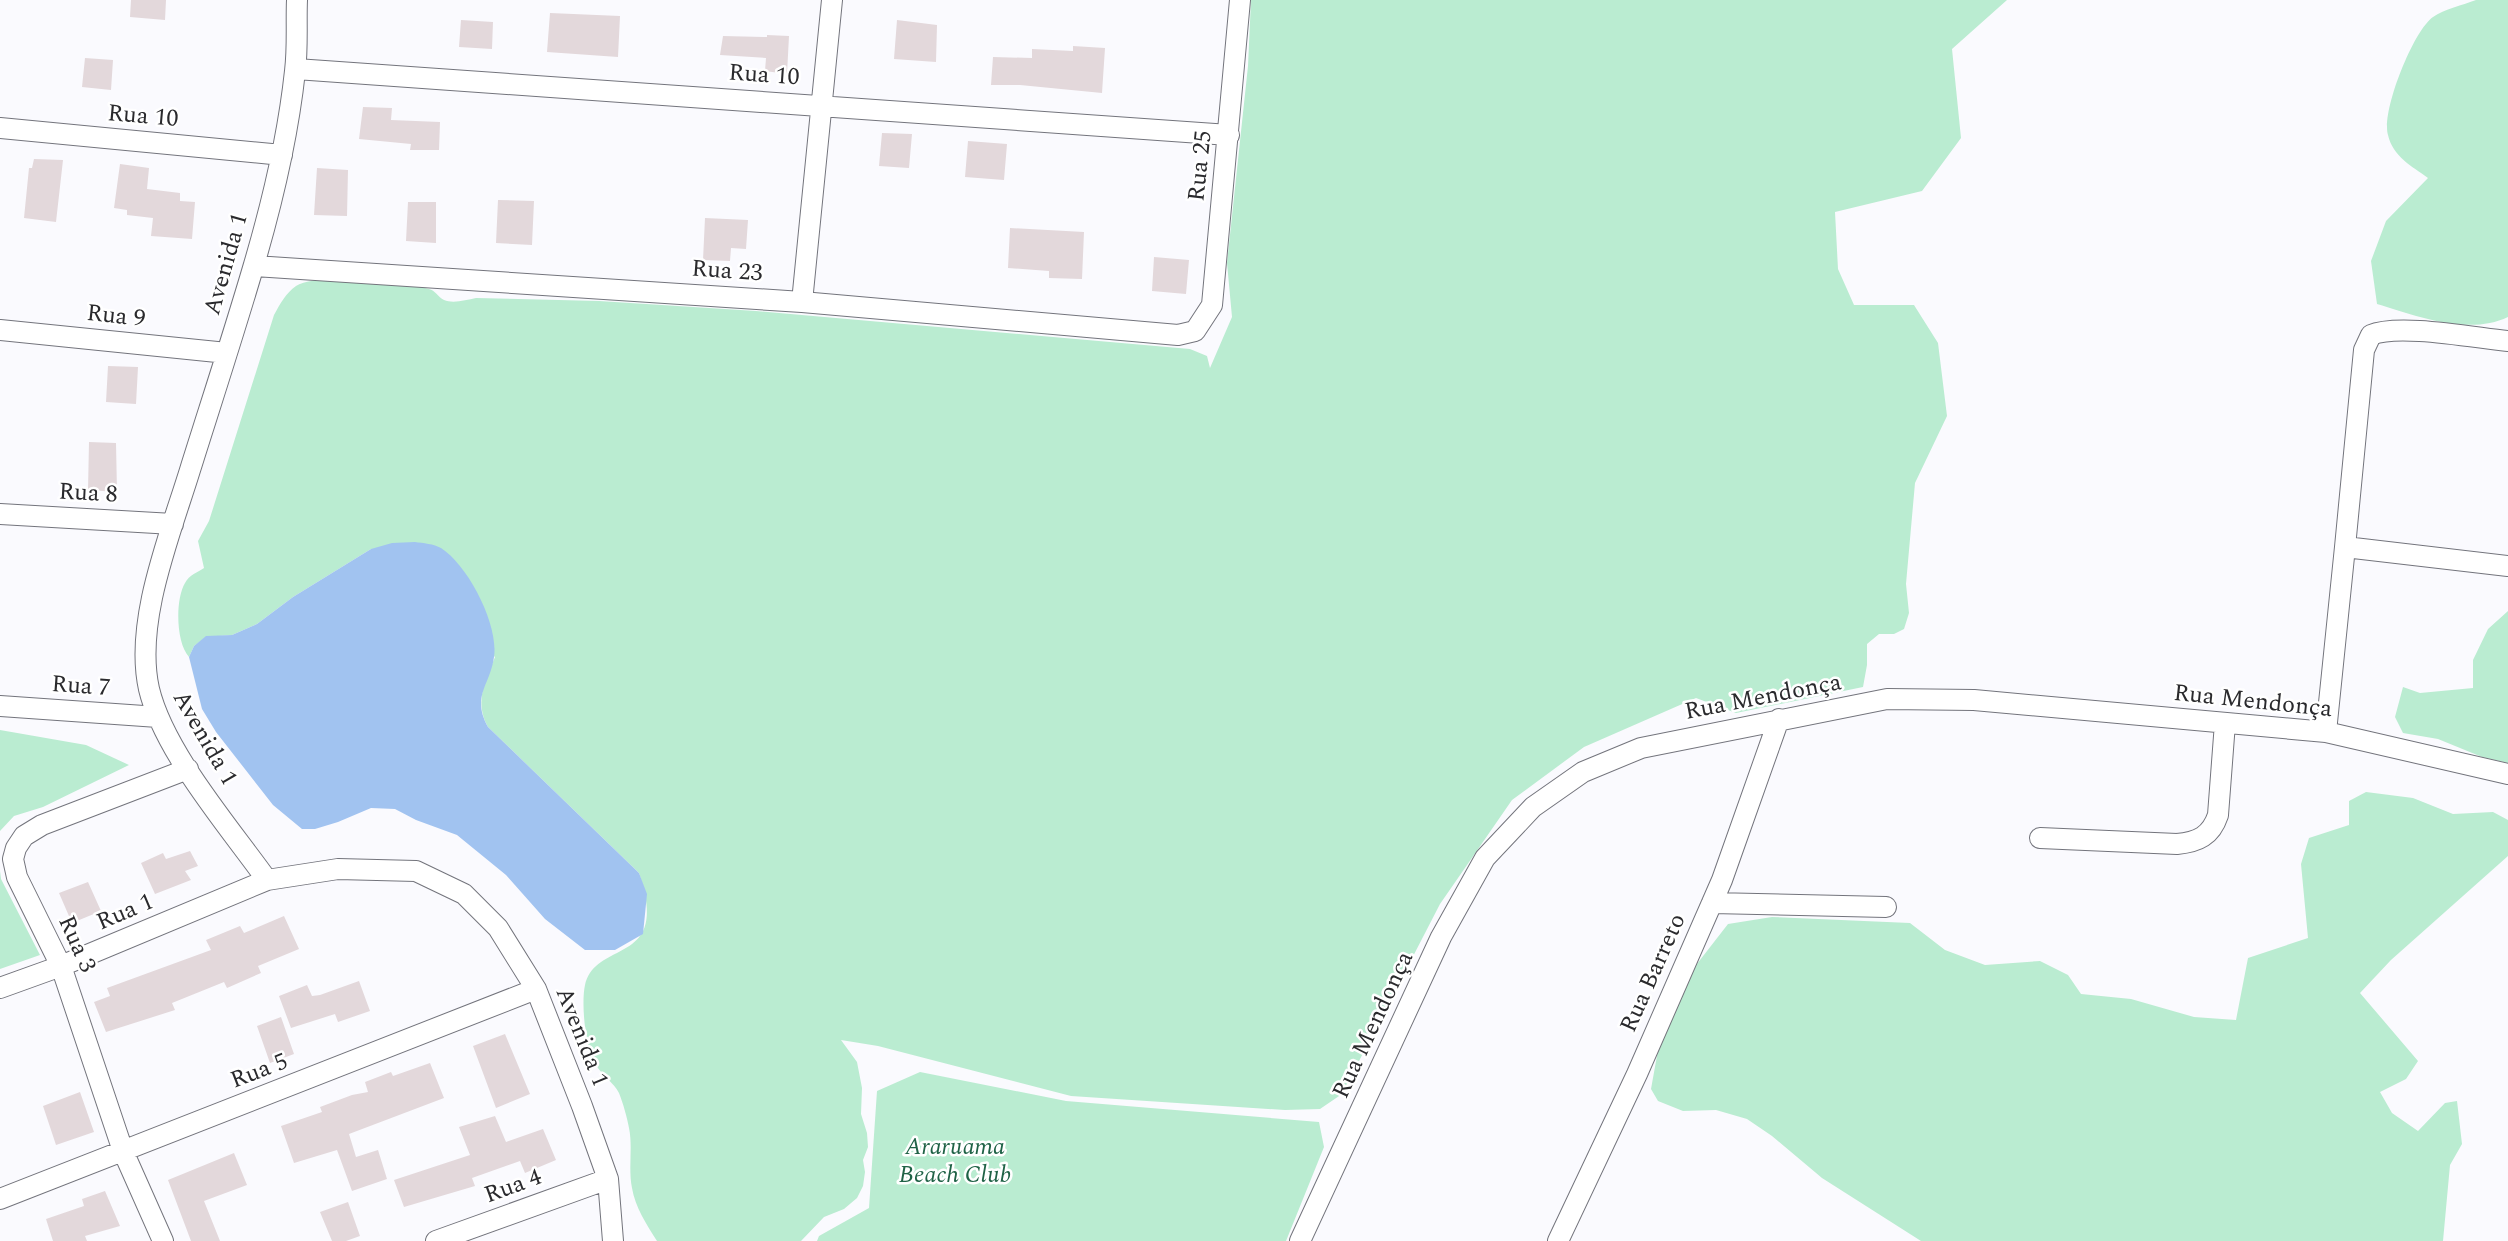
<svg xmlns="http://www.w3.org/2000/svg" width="2508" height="1241" font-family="Spectral,serif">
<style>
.green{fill:#baecd1}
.water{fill:#a1c3f0}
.building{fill:#e3d8db}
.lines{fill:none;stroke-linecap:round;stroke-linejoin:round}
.minor-casing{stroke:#73747c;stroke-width:22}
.minor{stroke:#fff;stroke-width:20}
.labels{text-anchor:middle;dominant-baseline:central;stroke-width:5;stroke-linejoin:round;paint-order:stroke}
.street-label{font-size:24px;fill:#2a2a2d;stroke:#fff}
.park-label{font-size:24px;font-style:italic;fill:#1f6246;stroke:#fff}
</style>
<rect width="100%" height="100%" fill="#fafafe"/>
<path class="green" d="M 1251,0 L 2007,0 L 1952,49 L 1961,138 L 1922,191 L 1835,212 L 1838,269 L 1854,305 L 1914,305 L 1938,343 L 1947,416 L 1915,483 L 1906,584 L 1909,613 L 1904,629 L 1894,634 L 1879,634 L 1867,644 L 1867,665 L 1863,687 L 1736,713 L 1696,698 L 1584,747 L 1512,800 L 1440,904 L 1342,1094 L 1320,1109 L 1285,1110 L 1071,1096 L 878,1046 L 841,1040 L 857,1062 L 862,1088 L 861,1114 L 867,1133 L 868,1147 L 863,1160 L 865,1172 L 863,1186 L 857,1198 L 844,1209 L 824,1217 L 801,1241 L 657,1241 C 647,1225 635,1207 632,1188 C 628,1168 633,1147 629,1128 C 627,1117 623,1103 619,1093 C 614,1083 602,1075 596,1065 C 585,1049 581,1003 585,985 C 596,938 671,967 639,873 L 488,727 C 474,701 485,682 495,657 L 371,549 L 293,597 L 257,624 L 232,635 L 206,637 L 194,646 L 189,657 C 176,643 175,600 185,583 C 189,575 198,572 204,568 L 198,541 L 209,521 L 274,315 C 280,304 286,293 296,286 C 316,272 405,281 429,289 C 435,290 438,297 444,300 C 453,304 466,300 476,298 L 599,301 L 756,311 L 1190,349 L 1207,356 L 1210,368 L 1232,317 L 1227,263 L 1248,66 Z
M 2476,0 L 2508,0 L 2508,317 C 2469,336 2416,316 2377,304 L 2371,261 L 2386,221 L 2428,178 C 2412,166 2393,157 2388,135 C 2381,112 2413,31 2433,17 C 2444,9 2463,5 2476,0 Z
M 2508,611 L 2508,763 L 2482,757 L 2438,739 L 2403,733 L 2395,717 L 2403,687 L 2420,693 L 2473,688 L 2473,660 L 2488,629 Z
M 0,730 L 86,745 L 129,765 L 43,807 L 14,816 L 0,831 Z
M 2366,792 L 2413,798 L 2453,814 L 2493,812 L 2508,820 L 2508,856 L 2391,960 L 2360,993 L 2418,1061 L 2406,1079 L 2380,1092 L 2392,1113 L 2418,1131 L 2445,1103 L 2457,1101 L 2462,1144 L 2450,1165 L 2443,1241 L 1921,1241 L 1822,1178 L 1772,1136 L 1747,1119 L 1716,1110 L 1683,1111 L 1658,1101 L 1651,1089 L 1660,1039 L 1686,978 L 1728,924 L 1772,917 L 1910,923 L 1945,950 L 1985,965 L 2040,961 L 2068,975 L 2081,994 L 2131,999 L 2194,1017 L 2236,1020 L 2248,958 L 2308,938 L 2301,864 L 2309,838 L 2349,825 L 2349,801 Z
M 0,871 L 1,879 L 40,955 L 0,969 Z
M 920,1072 L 1066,1101 L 1319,1122 L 1324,1147 L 1286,1241 L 817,1241 L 819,1236 L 869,1208 L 877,1091 Z"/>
<path class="water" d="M 415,542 C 423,543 434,544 441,548 C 468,565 499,625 494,657 C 490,686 471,696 488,727 L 639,873 L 647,894 L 643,934 L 615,950 L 585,950 L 545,919 L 506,875 L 457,835 L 416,820 L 395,809 L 371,808 L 338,822 L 315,829 L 302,829 L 273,805 L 216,732 L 202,709 L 189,657 L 194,646 L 206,636 L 232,635 L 257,624 L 293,597 L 371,549 L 392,543 Z"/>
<path class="building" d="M 131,0 L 166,0 L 165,20 L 130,17 Z
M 550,13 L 620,16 L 618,57 L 547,52 Z
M 461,20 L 493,22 L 492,49 L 459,47 Z
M 897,20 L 937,25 L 936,62 L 894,59 Z
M 767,35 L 789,36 L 787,74 L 765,71 L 766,58 L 720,55 L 723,36 L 767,37 Z
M 1073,46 L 1105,48 L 1102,93 L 1020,85 L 991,85 L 993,57 L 1032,58 L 1032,49 L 1073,51 Z
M 85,58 L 113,60 L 111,90 L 82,87 Z
M 363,107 L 392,108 L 391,120 L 440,122 L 439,150 L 410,150 L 411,144 L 359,139 Z
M 882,133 L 912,134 L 909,168 L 879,166 Z
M 968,141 L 1007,144 L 1004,180 L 965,177 Z
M 34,159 L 63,160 L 56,222 L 24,218 L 29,168 L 32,168 Z
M 120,164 L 149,168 L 147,189 L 180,193 L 180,201 L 195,202 L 192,239 L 151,236 L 153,218 L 127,215 L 127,210 L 114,208 Z
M 317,168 L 348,170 L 347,216 L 314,215 Z
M 498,200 L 534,201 L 532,245 L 496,243 Z
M 408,202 L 436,202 L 436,243 L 406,241 Z
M 705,218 L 748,220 L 746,249 L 731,248 L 730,261 L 703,260 Z
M 1010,228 L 1084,232 L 1082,279 L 1049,278 L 1049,271 L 1008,268 Z
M 1154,257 L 1189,260 L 1186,294 L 1152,291 Z
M 108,366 L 138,367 L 136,404 L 106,402 Z
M 89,442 L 116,443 L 117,492 L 88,490 Z
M 190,851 L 198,866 L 185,871 L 191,880 L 155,894 L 141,863 L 163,853 L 166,859 Z
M 88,882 L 101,911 L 72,923 L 59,893 Z
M 284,916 L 299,949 L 258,966 L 261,973 L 227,988 L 224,982 L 172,1003 L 175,1010 L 106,1032 L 94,1002 L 110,996 L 107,988 L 211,950 L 206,940 L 240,926 L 244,933 Z
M 359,981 L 370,1011 L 338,1022 L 335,1014 L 291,1028 L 279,996 L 307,985 L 312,996 L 320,995 Z
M 281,1017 L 294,1054 L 270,1063 L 257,1026 Z
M 505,1034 L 530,1094 L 496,1108 L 473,1046 Z
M 430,1063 L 444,1098 L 349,1134 L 356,1157 L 378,1150 L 387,1179 L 352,1191 L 337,1150 L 294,1163 L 281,1126 L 322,1112 L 320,1107 L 352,1095 L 368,1092 L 365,1082 L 391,1072 L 393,1076 Z
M 80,1092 L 94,1132 L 56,1145 L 43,1106 Z
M 495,1116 L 506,1142 L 543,1129 L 556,1160 L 525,1173 L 520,1161 L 472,1178 L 475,1186 L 404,1207 L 394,1180 L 470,1155 L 459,1127 Z
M 234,1153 L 247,1185 L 204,1201 L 220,1241 L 191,1241 L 168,1180 Z
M 105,1191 L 120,1226 L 85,1236 L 87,1241 L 53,1241 L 46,1219 L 84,1206 L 82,1199 Z
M 348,1202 L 360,1236 L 346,1241 L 332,1241 L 320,1212 Z"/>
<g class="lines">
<defs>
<path id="minor" d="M 297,0 C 296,23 298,47 295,71 C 288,137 272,204 253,268 C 233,336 211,403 190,470 C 170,535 134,622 149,689 C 164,752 230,828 267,880 L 338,869 L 416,871 L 464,894 L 498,928 L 536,989 L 582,1106 L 608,1179 L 613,1241
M 296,69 L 1229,135
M 0,128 L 282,155
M 254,266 L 802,302 L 1178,335 L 1195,331 L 1212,305 L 1240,0
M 802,302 L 832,0
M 0,330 L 227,353
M 2508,341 C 2476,338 2398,323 2371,335 L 2364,350 L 2345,547 L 2508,566
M 0,514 L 173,524
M 0,706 L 158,717
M 2326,732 L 2345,547
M 2040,838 L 2177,844 C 2198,842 2211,836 2218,815 L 2225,723
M 1712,903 L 1886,907
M 0,988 L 61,966 L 267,880
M 0,1199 L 536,989
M 163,1241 L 123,1151 L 61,966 L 17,877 L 13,859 L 16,848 L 24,836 L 42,825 L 188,769
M 436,1241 L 608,1179
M 1300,1241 L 1441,937 L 1485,858 L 1533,807 L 1583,772 L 1641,748 L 1887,699 L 1974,700 L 2326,732 L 2508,774
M 1558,1241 L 1637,1074 L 1722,880 L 1779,719"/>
</defs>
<use href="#minor" class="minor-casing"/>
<use href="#minor" class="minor"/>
</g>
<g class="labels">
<g class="street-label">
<text transform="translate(764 75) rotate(4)">Rua 10</text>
<text transform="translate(143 116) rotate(5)">Rua 10</text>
<text transform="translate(1200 166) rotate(-84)">Rua 25</text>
<text transform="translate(226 264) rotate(-74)">Avenida 1</text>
<text transform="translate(727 271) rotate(4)">Rua 23</text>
<text transform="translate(116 316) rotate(6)">Rua 9</text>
<text transform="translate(88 493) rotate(3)">Rua 8</text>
<text transform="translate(81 686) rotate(4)">Rua 7</text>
<text transform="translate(1763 697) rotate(-11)">Rua Mendonça</text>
<text transform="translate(2253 701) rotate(6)">Rua Mendonça</text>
<text transform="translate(205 738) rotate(60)">Avenida 1</text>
<text transform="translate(125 912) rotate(-23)">Rua 1</text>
<text transform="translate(77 944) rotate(66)">Rua 3</text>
<text transform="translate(1653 973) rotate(-66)">Rua Barreto</text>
<text transform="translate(1373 1025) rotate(-65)">Rua Mendonça</text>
<text transform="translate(582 1037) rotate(68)">Avenida 1</text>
<text transform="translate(259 1071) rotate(-21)">Rua 5</text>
<text transform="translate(513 1186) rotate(-20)">Rua 4</text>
</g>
<g class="park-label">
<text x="955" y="1147">Araruama<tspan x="955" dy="28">Beach Club</tspan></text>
</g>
</g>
</svg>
